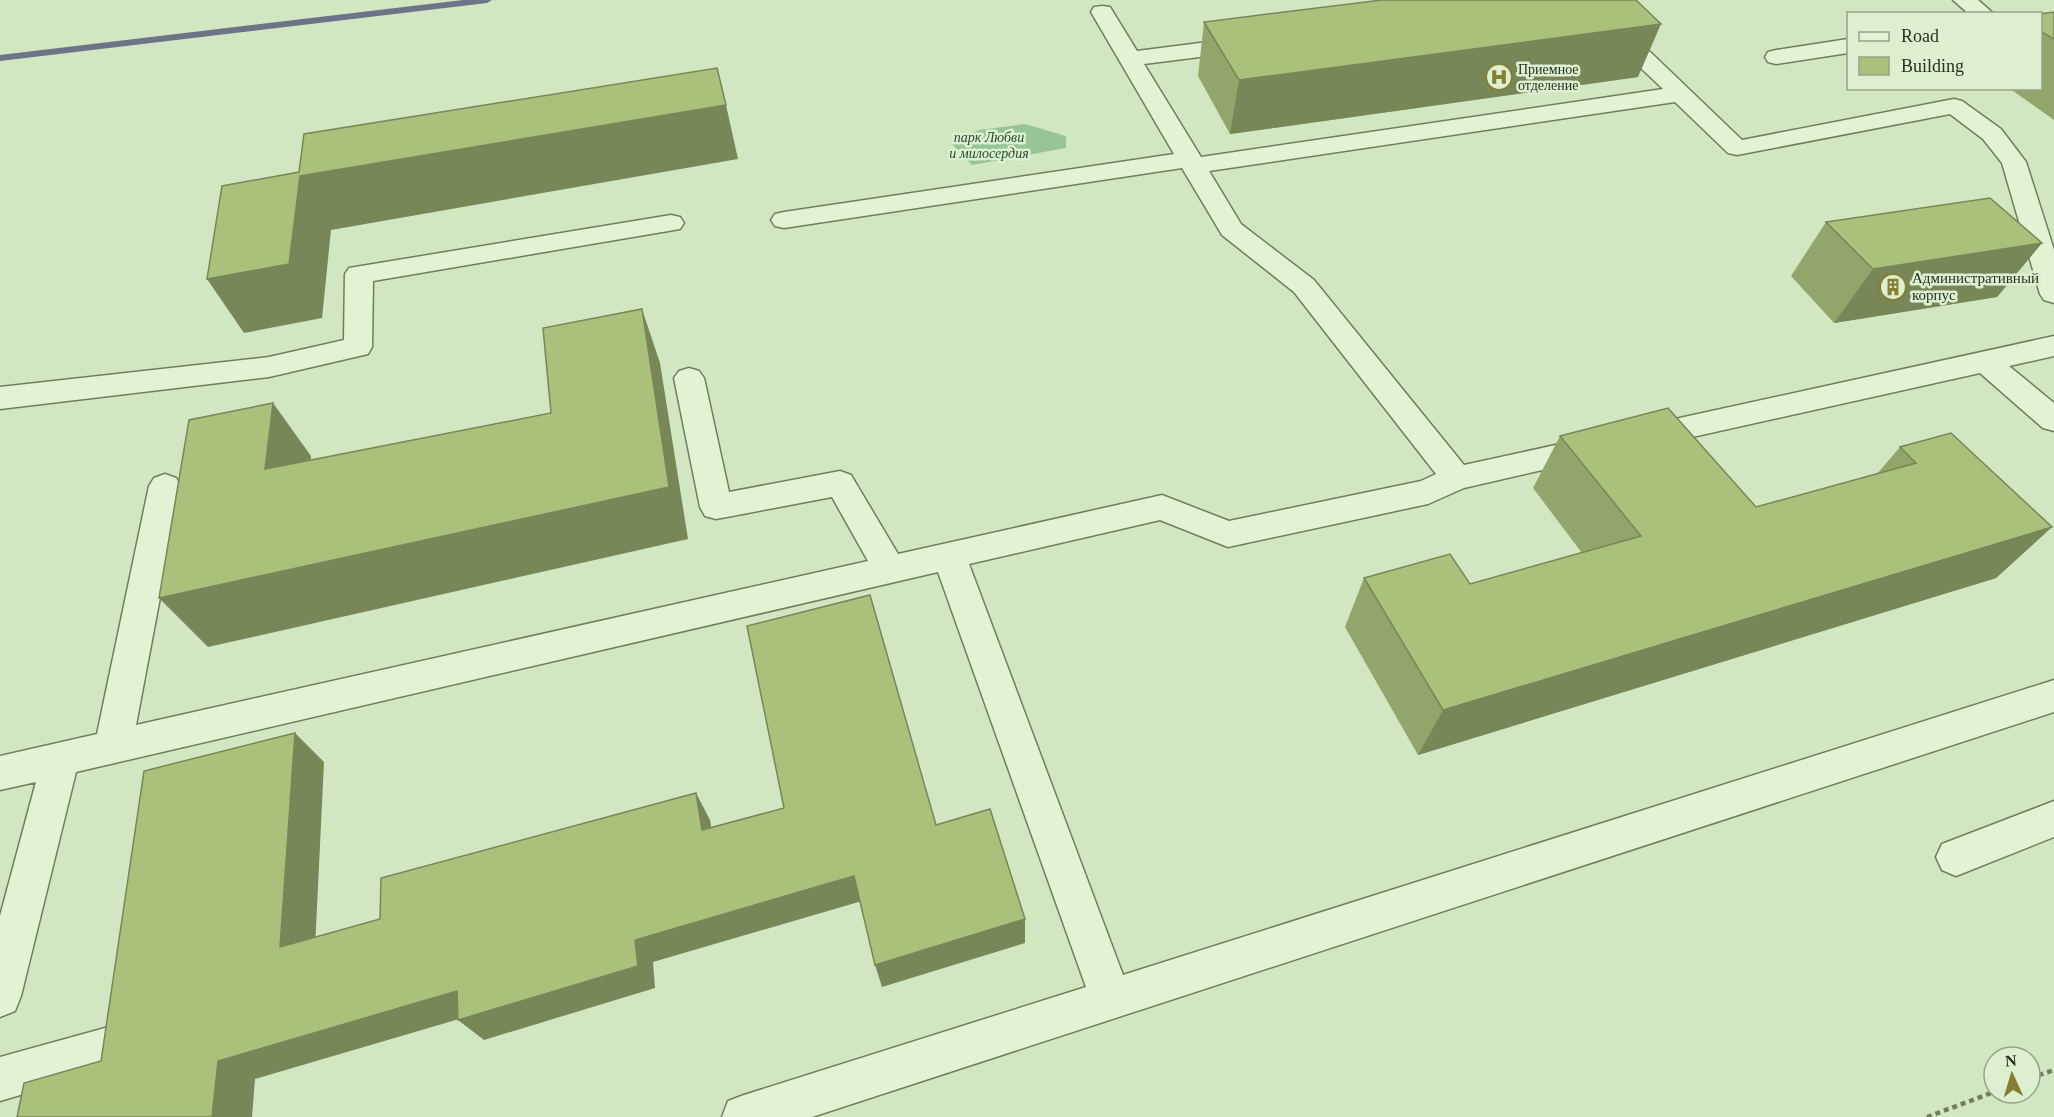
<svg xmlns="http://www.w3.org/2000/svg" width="2054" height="1117" font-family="'Times New Roman',serif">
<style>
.green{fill:#98c499}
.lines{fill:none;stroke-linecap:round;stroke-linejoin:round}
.stream{fill:#6c7587;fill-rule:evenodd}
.minor-casing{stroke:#6f7f5b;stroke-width:3}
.path{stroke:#6f7f5b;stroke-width:4.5;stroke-dasharray:5 4;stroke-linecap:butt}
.minor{fill:#e0f3d4;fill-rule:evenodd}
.wall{fill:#92a66b}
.shaded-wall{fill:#778757}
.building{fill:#aac17c;stroke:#778757;stroke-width:1.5}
.labels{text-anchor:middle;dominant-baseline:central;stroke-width:5;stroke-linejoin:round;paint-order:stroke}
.far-poi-label{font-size:14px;fill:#29311e;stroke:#dcf0d1;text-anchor:start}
.far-park-label{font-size:14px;font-style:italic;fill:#274a2d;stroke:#dcf0d1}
.poi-label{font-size:15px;fill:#29311e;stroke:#dcf0d1;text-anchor:start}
</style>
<rect width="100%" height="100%" fill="#d0e7c2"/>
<path class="green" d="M 1025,124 L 1066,136 L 1066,148 L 972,165 L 952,144 L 979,130 Z"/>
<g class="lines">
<path class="stream" d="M 463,0 L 492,0 L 487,3 L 0,61 L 0,55 Z"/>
<defs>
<path id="minor" d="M 1953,0 L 1978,0 L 1994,14 L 1969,14 Z
M 1102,6 L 1110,7 L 1137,51 L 1247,37 L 1255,39 L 1258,44 L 1255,49 L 1247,51 L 1144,64 L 1201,157 L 1663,89 L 1606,35 L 1603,30 L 1606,25 L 1622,25 L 1742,140 L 1954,99 L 1962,101 L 2001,129 L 2026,162 L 2054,250 L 2054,303 L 2044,300 L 2040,294 L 2002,163 L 1983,139 L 1950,114 L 1737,155 L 1728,153 L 1675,102 L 1209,171 L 1241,224 L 1314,280 L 1464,465 L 1592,437 L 1603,440 L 1607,448 L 1603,456 L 1464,488 L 1428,504 L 1228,547 L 1160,520 L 969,564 L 1123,975 L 2054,680 L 2054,712 L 812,1117 L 722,1117 L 728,1101 L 744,1095 L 1086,987 L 938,572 L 76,772 L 21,996 L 15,1011 L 0,1017 L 0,916 L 36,782 L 0,790 L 0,756 L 97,734 L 149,486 L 154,478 L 165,474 L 176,478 L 181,486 L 136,725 L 868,561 L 832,497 L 716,519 L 705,516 L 700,507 L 674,378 L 679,371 L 689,368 L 699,371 L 704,378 L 729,492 L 840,471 L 851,475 L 898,554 L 1162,495 L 1229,521 L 1421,481 L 1436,474 L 1294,292 L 1222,235 L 1182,168 L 784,228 L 775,226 L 771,220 L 775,214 L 784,212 L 1174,154 L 1091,12 L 1094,7 Z
M 1848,39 L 1848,53 L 1776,64 L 1768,62 L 1765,57 L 1768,52 L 1776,50 Z
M 671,215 L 680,217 L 684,223 L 680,229 L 373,281 L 372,347 L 368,354 L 269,377 L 0,409 L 0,387 L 269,357 L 344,340 L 345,274 L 349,268 Z
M 2054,336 L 2054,356 L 2009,366 L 2054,403 L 2054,431 L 2043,428 L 1980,373 L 1643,448 L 1632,445 L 1628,437 L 1632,429 L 1643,426 Z
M 2054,801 L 2054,837 L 1956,876 L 1942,870 L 1936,857 L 1942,844 Z
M 134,1020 L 149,1027 L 156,1042 L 149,1057 L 0,1101 L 0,1057 Z"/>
</defs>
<use href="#minor" class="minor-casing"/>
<path class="path" d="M 2030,1078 L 2054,1070
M 1927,1117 L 1994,1092"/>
<use href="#minor" class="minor"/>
</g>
<path class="wall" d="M 2054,12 L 2054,120 L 2009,88 L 2040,88 L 2040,14 Z
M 1204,22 L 1638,77 L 1230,134 L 1198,76 Z
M 1826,222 L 2042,243 L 1997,297 L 1834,323 L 1791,276 Z
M 1560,436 L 1756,507 L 1877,474 L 1900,447 L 2052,527 L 1996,578 L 1418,755 L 1345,627 L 1364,578 L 1470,584 L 1582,553 L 1533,488 Z"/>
<path class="shaded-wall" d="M 1661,24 L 1638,77 L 1230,134 L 1239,80 Z
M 726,105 L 738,159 L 331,230 L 322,318 L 244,333 L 207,279 L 300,176 Z
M 2042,243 L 1997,297 L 1834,323 L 1873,269 Z
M 642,309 L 660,363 L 688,539 L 208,647 L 159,598 L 669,487 Z
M 273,403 L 311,456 L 305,521 L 265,469 Z
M 2052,527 L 1996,578 L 1418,755 L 1443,710 Z
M 295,733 L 324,762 L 314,969 L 280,947 Z
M 696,793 L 710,820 L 716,856 L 702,830 Z
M 854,876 L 862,901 L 653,962 L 655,988 L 484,1040 L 458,1020 L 635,940 Z
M 1025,919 L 1025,943 L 882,987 L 875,965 Z
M 457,991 L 483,1012 L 255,1079 L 252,1117 L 212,1117 L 218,1061 Z"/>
<path class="building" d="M 1382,0 L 1636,0 L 1661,24 L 1239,80 L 1204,22 Z
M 2054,12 L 2054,39 L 2040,31 L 2040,14 Z
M 717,68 L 726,105 L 300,176 L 289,264 L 207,279 L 222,186 L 299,172 L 304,134 Z
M 1990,198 L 2042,243 L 1873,269 L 1826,222 Z
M 642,309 L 669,487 L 159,598 L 189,420 L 273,403 L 265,469 L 551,413 L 543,328 Z
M 1668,408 L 1756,507 L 1916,463 L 1900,447 L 1951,433 L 2052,527 L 1443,710 L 1364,578 L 1450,554 L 1470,584 L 1641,536 L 1560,436 Z
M 870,595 L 936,825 L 990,809 L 1025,919 L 875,965 L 854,876 L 635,940 L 638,966 L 458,1020 L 457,991 L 218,1061 L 212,1117 L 17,1117 L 24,1083 L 101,1061 L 144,771 L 295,733 L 280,947 L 380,919 L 381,878 L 696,793 L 702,830 L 784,808 L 747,626 Z"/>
<defs>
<symbol id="hospital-ring" viewBox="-11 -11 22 22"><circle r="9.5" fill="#dcf0d1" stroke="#867f33" stroke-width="1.5"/><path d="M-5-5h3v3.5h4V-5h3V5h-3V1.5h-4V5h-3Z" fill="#867f33"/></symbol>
<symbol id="building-ring" viewBox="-11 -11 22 22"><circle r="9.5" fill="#dcf0d1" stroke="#867f33" stroke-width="1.5"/><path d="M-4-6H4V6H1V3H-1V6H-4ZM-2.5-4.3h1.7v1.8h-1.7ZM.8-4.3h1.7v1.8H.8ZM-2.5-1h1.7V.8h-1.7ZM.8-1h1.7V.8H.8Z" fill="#867f33"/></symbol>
</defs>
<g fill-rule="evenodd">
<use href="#hospital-ring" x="1484" y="62" width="30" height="30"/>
<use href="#building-ring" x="1878" y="272" width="30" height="30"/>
</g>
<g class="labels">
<g class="far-poi-label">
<text x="1518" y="69">Приемное<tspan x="1518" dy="16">отделение</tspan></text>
</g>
<g class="far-park-label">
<text x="989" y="137">парк Любви<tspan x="989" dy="16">и милосердия</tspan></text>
</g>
<g class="poi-label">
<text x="1912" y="278">Административный<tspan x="1912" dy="17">корпус</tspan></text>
</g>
</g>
<rect x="1847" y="12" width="195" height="78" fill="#dcf0d1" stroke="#94a489" stroke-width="1.5"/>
<rect x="1859" y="32" width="30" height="9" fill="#e0f3d4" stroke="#94a489" stroke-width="1.5"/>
<text x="1901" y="42" font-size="18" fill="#29311e">Road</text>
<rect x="1859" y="57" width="30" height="18" fill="#aac17c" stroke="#94a489" stroke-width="1.5"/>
<text x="1901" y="72" font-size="18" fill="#29311e">Building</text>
<g transform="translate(2012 1075) rotate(356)"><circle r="28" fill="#dcf0d1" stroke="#94a489" stroke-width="1.5"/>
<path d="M0-4.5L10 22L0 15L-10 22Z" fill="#867f33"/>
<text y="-9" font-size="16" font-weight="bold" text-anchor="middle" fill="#29311e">N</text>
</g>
</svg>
